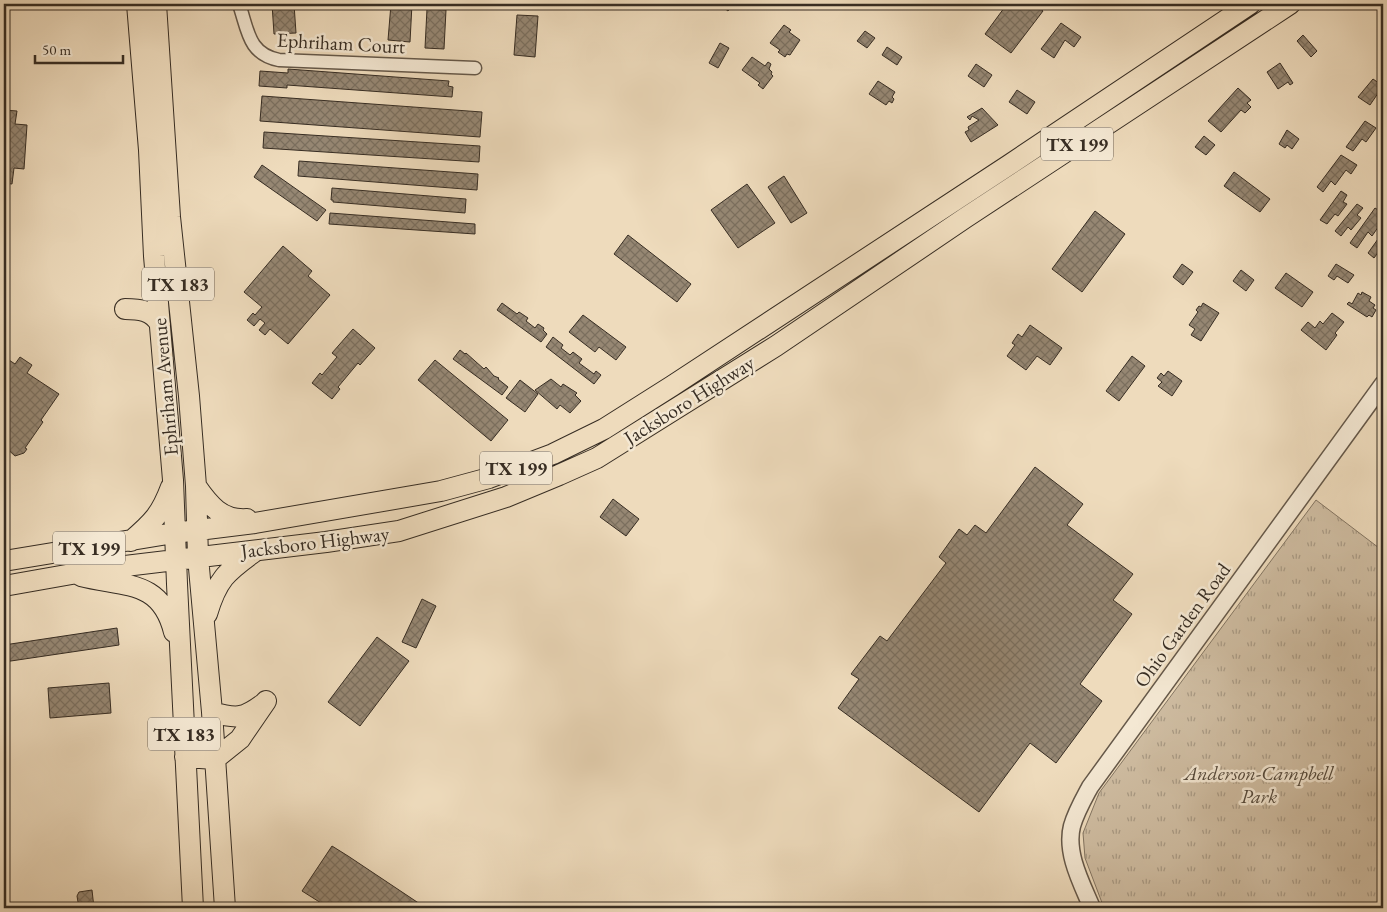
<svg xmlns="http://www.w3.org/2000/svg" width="1387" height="912" font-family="'EB Garamond',serif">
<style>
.park{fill:url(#park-tufts);stroke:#837562}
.building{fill:url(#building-cross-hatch);stroke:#372d23}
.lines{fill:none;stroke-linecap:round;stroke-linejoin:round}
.minor-casing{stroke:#655849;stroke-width:15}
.tertiary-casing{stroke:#655849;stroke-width:19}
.primary-casing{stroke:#372d23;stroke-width:22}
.minor{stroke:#f4e8d3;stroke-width:12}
.tertiary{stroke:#f4e8d3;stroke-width:16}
.primary{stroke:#eedbbc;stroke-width:20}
.labels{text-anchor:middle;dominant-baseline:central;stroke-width:5;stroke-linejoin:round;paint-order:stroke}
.shield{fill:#f4e8d3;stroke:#706558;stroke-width:1}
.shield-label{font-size:19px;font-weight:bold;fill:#372d23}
.street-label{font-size:20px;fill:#372d23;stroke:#f4e8d3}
.park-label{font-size:20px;font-style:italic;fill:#554a3c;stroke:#f4e8d3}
</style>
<defs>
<pattern id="park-tufts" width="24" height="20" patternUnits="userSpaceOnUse" patternTransform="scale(1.25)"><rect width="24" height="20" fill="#cfbda2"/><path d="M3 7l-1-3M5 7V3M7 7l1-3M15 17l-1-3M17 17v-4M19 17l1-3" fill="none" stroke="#a99a84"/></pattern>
<pattern id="building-cross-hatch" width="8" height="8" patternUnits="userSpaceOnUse" patternTransform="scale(1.25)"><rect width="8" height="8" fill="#968773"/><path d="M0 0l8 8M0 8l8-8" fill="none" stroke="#7b6f5e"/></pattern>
</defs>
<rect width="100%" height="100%" fill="#eedbbc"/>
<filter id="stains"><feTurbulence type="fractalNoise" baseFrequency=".004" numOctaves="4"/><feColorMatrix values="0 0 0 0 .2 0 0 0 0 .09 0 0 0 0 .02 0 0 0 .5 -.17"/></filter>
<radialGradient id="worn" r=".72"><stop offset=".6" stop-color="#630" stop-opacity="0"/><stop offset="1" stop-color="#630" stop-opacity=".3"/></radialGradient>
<path class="park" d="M 1316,500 L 1383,551 L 1383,908 L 1104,908 L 1085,858 L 1083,833 L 1099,793 Z"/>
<path class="building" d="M 272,4 L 294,4 L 296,33 L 274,34 Z
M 391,4 L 412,4 L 410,42 L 388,40 Z
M 719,4 L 734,4 L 728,11 Z
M 1007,4 L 1034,4 L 1043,11 L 1011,53 L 985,34 Z
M 427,9 L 446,10 L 444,49 L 425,48 Z
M 517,15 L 538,16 L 535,57 L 514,55 Z
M 1061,23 L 1081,37 L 1074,47 L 1065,40 L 1054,58 L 1041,49 Z
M 784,25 L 791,30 L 789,32 L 800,40 L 790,55 L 787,54 L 785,57 L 778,52 L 780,50 L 770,43 Z
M 865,31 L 875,38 L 867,48 L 857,41 Z
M 1303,35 L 1317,51 L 1311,57 L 1297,41 Z
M 720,43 L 729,48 L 718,68 L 709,63 Z
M 887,47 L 902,57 L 897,65 L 882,55 Z
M 752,57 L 765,66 L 768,62 L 771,64 L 769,69 L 772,72 L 771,74 L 773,76 L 763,89 L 758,85 L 760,83 L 742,70 Z
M 1280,63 L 1293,83 L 1290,85 L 1288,82 L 1278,89 L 1267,72 Z
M 976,64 L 992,75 L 984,87 L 968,76 Z
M 288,69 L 449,81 L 448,86 L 453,87 L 452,97 L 287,85 L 287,88 L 259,86 L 260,71 L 288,73 Z
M 1373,79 L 1383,86 L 1370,105 L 1358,97 Z
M 878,81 L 895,92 L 892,97 L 894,99 L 892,103 L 889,101 L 886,105 L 869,94 Z
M 1238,88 L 1251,100 L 1247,103 L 1251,107 L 1245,113 L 1241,110 L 1221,132 L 1208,121 Z
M 1017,90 L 1035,102 L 1027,114 L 1009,102 Z
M 262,96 L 482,112 L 480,137 L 260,121 Z
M 982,108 L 998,125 L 971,142 L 965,132 L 969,130 L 968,127 L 979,120 L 972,116 L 970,120 L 967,117 Z
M 4,110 L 17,111 L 15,124 L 27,125 L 24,169 L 14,168 L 12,184 L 4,183 Z
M 1365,121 L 1376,128 L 1366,142 L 1362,139 L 1353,151 L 1346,147 Z
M 1287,130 L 1299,139 L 1292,149 L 1287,145 L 1285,148 L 1279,144 Z
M 264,132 L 480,146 L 479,162 L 263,148 Z
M 1204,136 L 1215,145 L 1206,155 L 1195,147 Z
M 1341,155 L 1357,165 L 1351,174 L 1346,170 L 1335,185 L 1331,181 L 1323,192 L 1317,187 Z
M 299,161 L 478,174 L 477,190 L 298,176 Z
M 262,165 L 326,210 L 317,221 L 254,177 Z
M 1234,172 L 1270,199 L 1260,212 L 1224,186 Z
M 784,176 L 807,213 L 791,223 L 768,187 Z
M 747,184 L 775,223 L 738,248 L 711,210 Z
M 332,188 L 466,199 L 465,213 L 333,202 L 333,200 L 331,200 Z
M 1341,191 L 1347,195 L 1343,202 L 1347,204 L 1338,216 L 1335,214 L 1327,224 L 1320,220 Z
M 1357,204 L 1363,208 L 1357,215 L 1361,218 L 1351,230 L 1348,227 L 1341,236 L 1335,231 Z
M 1375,208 L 1383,213 L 1383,225 L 1381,223 L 1372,236 L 1368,232 L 1357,248 L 1350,243 Z
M 1095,211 L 1125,234 L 1082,292 L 1052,269 Z
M 330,213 L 475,224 L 475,234 L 329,224 Z
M 1383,232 L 1383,246 L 1374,258 L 1368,253 Z
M 628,235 L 691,284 L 677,302 L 614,254 Z
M 283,246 L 312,271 L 308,276 L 330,295 L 288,344 L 270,329 L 265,335 L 259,330 L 265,323 L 260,319 L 254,326 L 247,320 L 253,313 L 255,315 L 262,307 L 244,292 Z
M 1182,264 L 1193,272 L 1183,285 L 1173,277 Z
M 1336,264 L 1354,275 L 1348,283 L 1337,276 L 1334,280 L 1328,276 Z
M 1241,270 L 1254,280 L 1246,291 L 1233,281 Z
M 1286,273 L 1313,292 L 1302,307 L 1275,288 Z
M 1362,292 L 1371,297 L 1369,301 L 1375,305 L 1373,308 L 1376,310 L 1372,317 L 1369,315 L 1367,317 L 1347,304 L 1349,302 L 1352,304 L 1358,293 L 1361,295 Z
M 502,303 L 517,314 L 519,312 L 528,318 L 526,321 L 535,328 L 538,324 L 544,328 L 543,330 L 547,334 L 541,342 L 497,310 Z
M 1203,303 L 1219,313 L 1201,341 L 1191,335 L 1195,329 L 1189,325 L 1198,312 L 1196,310 L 1199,306 L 1201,307 Z
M 1332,313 L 1344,322 L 1335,333 L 1337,335 L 1326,350 L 1301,330 L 1308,322 L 1315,328 L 1320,321 L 1323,324 Z
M 583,315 L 626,347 L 616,360 L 599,347 L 595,352 L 569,332 Z
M 1030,325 L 1062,348 L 1050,365 L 1037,356 L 1026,370 L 1007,356 L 1015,345 L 1012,343 L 1018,334 L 1022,337 Z
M 353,329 L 375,348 L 360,365 L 358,363 L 338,387 L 340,389 L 332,399 L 312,383 L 320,373 L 322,375 L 337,357 L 332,353 Z
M 553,337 L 563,345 L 561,348 L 570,355 L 573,352 L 582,359 L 579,363 L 594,374 L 596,371 L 601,375 L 594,384 L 546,347 Z
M 460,350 L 465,354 L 466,353 L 484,369 L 486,367 L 494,376 L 499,378 L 498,379 L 508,387 L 502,395 L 453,359 Z
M 1132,356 L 1145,366 L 1119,401 L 1106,391 Z
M 20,357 L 32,365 L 27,373 L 59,394 L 41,420 L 43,422 L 25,448 L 27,449 L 24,453 L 15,456 L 4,446 L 4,369 L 9,360 L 15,364 Z
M 435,360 L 508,420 L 491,441 L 418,380 Z
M 1168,371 L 1182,381 L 1172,396 L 1158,386 L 1162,382 L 1157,378 L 1161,373 L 1164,376 Z
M 551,379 L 561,387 L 563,384 L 577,393 L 575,395 L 581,401 L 570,413 L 560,405 L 557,409 L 535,390 Z
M 520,380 L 538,394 L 525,412 L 506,398 Z
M 1035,467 L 1083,504 L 1067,525 L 1133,574 L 1113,600 L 1132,614 L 1080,684 L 1102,701 L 1056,763 L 1030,743 L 979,812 L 838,708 L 859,679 L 851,674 L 880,636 L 887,641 L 946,563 L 939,557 L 959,529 L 967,535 L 975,525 L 986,533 Z
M 613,499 L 639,519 L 626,536 L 600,517 Z
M 422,599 L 436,606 L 416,648 L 402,642 Z
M 117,628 L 119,645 L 4,662 L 4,645 Z
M 377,637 L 409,661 L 360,726 L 328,702 Z
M 109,683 L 111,713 L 50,718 L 48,688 Z
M 332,846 L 348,856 L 426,908 L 329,908 L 302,891 Z
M 92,890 L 94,908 L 79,908 L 77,896 L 79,892 Z"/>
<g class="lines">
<defs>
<path id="minor" d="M 239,4 C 248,30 248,54 279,60 L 475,68"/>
<path id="tertiary" d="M 1092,908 C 1082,884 1065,853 1072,826 C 1076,812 1083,800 1090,787 L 1383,384"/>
<path id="primary" d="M 137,4 L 149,150 L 154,256 L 173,480 L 177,584 L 193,908
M 156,4 L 170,217 L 189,396 L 196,486 L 198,557 L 212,712 L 225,908
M 125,309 C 139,309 152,310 160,324
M 196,486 C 209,505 222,521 247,519
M 131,541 C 153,522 161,514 171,487
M 4,561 L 174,533 L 255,523 L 441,491 L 489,478 L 553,454 L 604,429 L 672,386 L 1009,165 L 1250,4
M 81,576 C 124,587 161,579 174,632
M 4,586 L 100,569 L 326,542 L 399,531 L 506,497 L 559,475 L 597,458 L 776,346 L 965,218 L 1290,4
M 207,614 C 217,580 226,572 254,552
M 212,712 C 236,719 243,719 263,704
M 185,757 L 215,759 L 240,739 L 266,701"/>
</defs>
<use href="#minor" class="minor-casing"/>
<use href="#tertiary" class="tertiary-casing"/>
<use href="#primary" class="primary-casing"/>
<use href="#minor" class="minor"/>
<use href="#tertiary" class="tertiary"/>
<use href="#primary" class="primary"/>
</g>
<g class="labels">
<g class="shield">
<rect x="1041" y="127.5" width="72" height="33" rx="4"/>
<rect x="142" y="267.5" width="72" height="33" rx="4"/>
<rect x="480" y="451.5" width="72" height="33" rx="4"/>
<rect x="53" y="531.5" width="72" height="33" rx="4"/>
<rect x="148" y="717.5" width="72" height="33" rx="4"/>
</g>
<g class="shield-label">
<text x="1077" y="144">TX 199</text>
<text x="178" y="284">TX 183</text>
<text x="516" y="468">TX 199</text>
<text x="89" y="548">TX 199</text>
<text x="184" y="734">TX 183</text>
</g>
<g class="street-label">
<text transform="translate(341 43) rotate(3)">Ephriham Court</text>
<text transform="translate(165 387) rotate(-95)">Ephriham Avenue</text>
<text transform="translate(689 400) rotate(-32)">Jacksboro Highway</text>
<text transform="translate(315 542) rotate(-7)">Jacksboro Highway</text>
<text transform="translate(1182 625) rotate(-54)">Ohio Garden Road</text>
</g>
<g class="park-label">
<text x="1259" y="773">Anderson-Campbell<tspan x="1259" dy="23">Park</tspan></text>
</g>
</g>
<rect width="1387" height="912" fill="none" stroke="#eedbbc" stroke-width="20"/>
<rect x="5" y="5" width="1377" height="902" fill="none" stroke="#372d23" stroke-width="2.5"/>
<rect x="10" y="10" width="1367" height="892" fill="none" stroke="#372d23"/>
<path d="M35 55v8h88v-8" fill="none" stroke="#372d23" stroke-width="2.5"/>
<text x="42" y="55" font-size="15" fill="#372d23" stroke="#f4e8d3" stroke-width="4" paint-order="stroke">50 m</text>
<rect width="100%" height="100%" filter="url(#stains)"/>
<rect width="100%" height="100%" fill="url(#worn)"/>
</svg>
